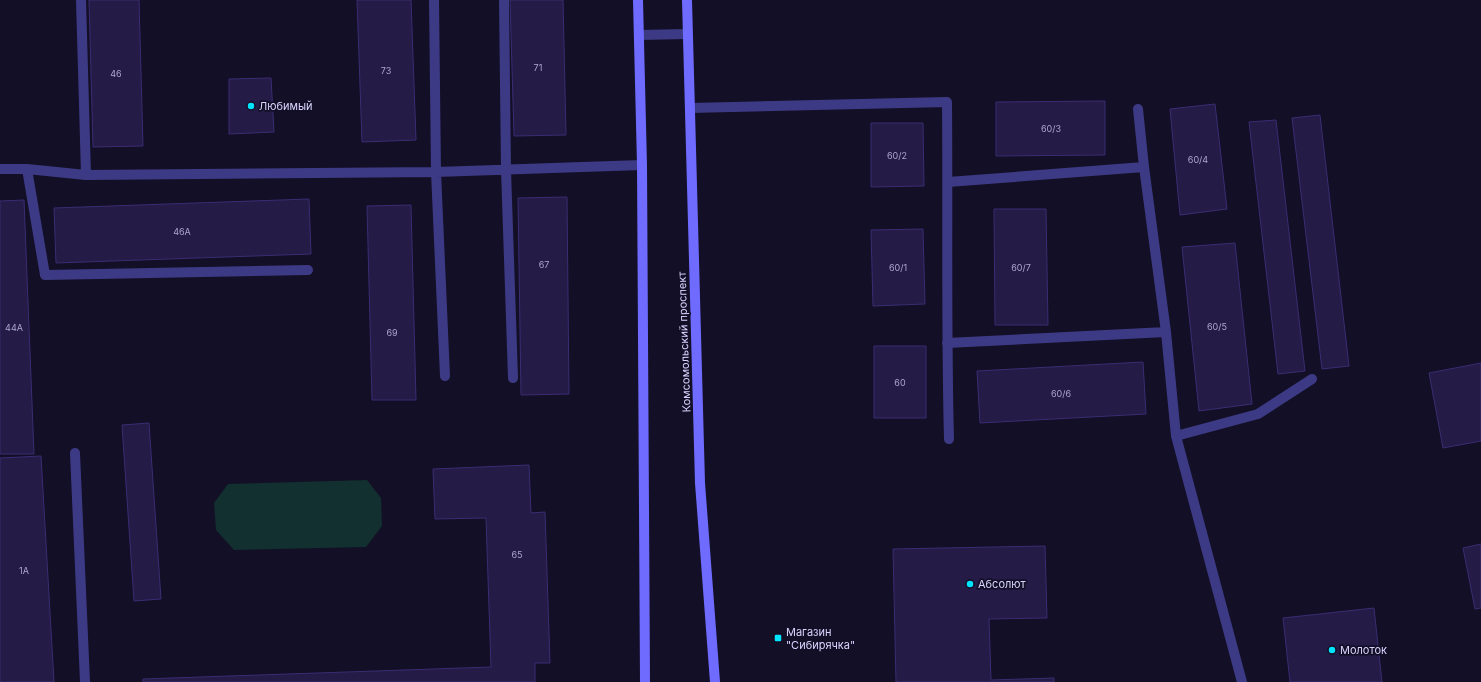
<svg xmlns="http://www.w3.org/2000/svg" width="1481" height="682" font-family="Inter,sans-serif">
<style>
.green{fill:#12302f}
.building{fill:#241b47;stroke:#3b2d73}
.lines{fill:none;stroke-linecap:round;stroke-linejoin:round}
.service{stroke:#3d3a85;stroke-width:10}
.minor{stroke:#3d3a85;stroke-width:10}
.secondary{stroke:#6f6bff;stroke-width:10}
.poi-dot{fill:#00e5ff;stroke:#130f26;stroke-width:1.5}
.labels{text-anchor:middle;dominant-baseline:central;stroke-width:3.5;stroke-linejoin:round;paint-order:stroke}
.number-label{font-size:9px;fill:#aca6d1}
.poi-label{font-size:11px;fill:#d9d4ff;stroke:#130f26;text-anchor:start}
.street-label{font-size:11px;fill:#d9d4ff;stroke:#130f26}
</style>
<rect width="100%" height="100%" fill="#130f26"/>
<path class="green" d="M 367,480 L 381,498 L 382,526 L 366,547 L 234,550 L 216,530 L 214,503 L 228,484 Z"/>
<path class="building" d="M 89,0 L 139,0 L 143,146 L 93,147 Z
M 357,0 L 411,0 L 416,140 L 362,142 Z
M 510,0 L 563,0 L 566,135 L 514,136 Z
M 271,78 L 274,132 L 229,134 L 229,79 Z
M 1105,101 L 1105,155 L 996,156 L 996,102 Z
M 1215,104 L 1227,209 L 1180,215 L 1170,109 Z
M 1320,115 L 1349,366 L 1322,369 L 1292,118 Z
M 1276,120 L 1305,371 L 1278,374 L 1249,122 Z
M 871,123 L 923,123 L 924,186 L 871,187 Z
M 567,197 L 569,394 L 521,395 L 518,198 Z
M 309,199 L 311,254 L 56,263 L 54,208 Z
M 24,200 L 34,454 L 0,454 L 0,201 Z
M 411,205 L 416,400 L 372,400 L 367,206 Z
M 994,209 L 1046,209 L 1048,325 L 995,325 Z
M 923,229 L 925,304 L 873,306 L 871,230 Z
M 1235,243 L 1252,404 L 1199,411 L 1182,247 Z
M 874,346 L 926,346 L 926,418 L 874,418 Z
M 1143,362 L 1146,414 L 980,423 L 977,371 Z
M 1481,363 L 1481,441 L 1443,448 L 1429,373 Z
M 149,423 L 161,599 L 134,601 L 122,425 Z
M 41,456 L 54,682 L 0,682 L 0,458 Z
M 529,465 L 531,513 L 545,512 L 550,663 L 535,663 L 535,682 L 143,682 L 143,679 L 491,667 L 486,518 L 435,519 L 433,469 Z
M 1481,544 L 1481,608 L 1475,609 L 1463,548 Z
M 1045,546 L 1047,618 L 989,619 L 991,680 L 1054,678 L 1054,682 L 896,682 L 893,549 Z
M 1374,608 L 1382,682 L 1290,682 L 1283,618 Z"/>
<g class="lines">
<path class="service" d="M 81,0 L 86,175
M 434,0 L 436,172 L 445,376
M 504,0 L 506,170 L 513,378
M 690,108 L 947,102 C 948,214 946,327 949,439
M 1138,109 L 1144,167 L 1166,332 L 1176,436 L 1242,682
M 0,169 L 27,169 L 86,175 L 436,172 L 642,165
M 27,169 L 45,275 L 308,270
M 948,182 L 1144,167
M 947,343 L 1166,332
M 1176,436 L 1258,414 L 1312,379
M 75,453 L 85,682"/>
<path class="minor" d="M 639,35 L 687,34"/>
<path class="secondary" d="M 638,0 L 642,165 L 645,682
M 687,0 L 700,483 L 715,682"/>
</g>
<g class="poi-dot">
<circle cx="251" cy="106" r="4"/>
<circle cx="970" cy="584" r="4"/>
<rect x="774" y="634" width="8" height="8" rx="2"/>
<circle cx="1332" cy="650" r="4"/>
</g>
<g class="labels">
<g class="number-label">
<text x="538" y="67">71</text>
<text x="386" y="70">73</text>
<text x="116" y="73">46</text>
<text x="1051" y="128">60/3</text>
<text x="897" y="155">60/2</text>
<text x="1198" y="159">60/4</text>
<text x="182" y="231">46А</text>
<text x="544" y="264">67</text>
<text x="898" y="267">60/1</text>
<text x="1021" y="267">60/7</text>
<text x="1217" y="326">60/5</text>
<text x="14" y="327">44А</text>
<text x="392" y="332">69</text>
<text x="900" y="382">60</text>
<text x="1061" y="393">60/6</text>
<text x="517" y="554">65</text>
<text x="24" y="570">1А</text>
</g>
<g class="poi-label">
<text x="259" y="106">Любимый</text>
<text x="978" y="584">Абсолют</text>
<text x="786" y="632">Магазин<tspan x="786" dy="13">"Сибирячка"</tspan></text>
<text x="1340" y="650">Молоток</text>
</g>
<g class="street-label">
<text transform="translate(684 342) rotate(-92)">Комсомольский проспект</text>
</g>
</g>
</svg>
